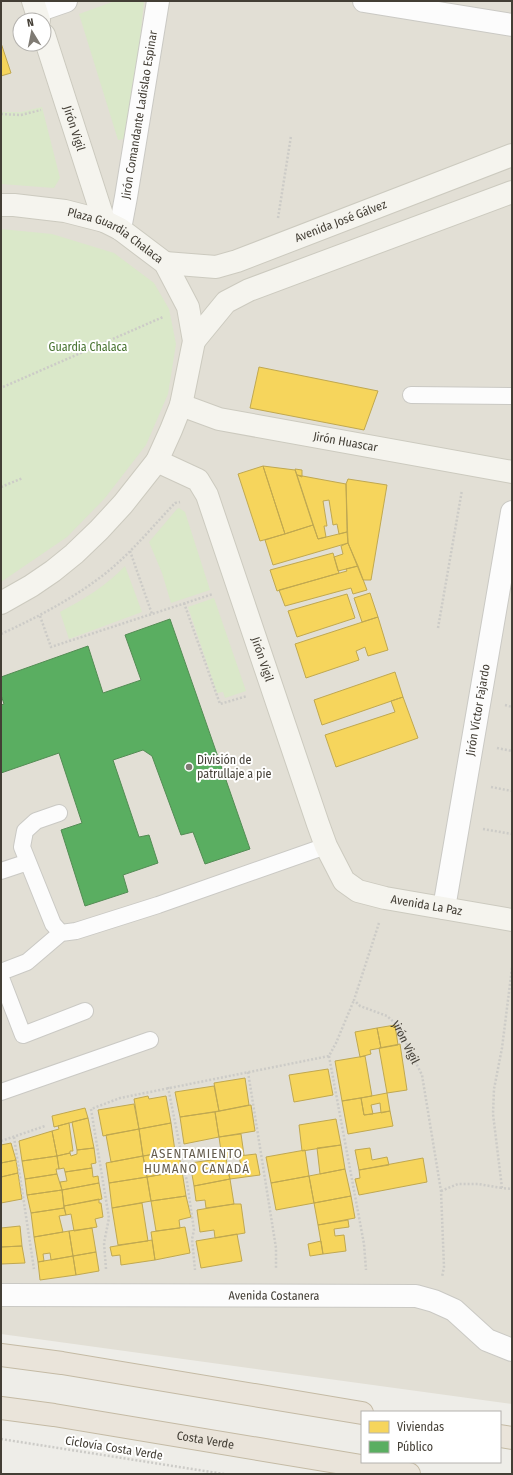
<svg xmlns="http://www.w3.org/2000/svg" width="513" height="1475" font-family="'Fira Sans Condensed',sans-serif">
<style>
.residential{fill:#e2dfd5;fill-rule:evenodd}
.green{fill:#dae8c9}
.homes{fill:#f6d55c;stroke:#c0a850}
.public{fill:#5aae61;stroke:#538c54}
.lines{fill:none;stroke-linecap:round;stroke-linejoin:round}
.lane-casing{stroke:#cac9c4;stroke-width:18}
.street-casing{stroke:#cac9c4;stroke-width:24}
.secondary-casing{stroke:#cccabf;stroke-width:24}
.highway-casing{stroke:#c4baa4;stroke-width:24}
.path{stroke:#cccbc7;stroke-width:2.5;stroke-dasharray:2 2;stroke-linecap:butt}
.lane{stroke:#fcfcfc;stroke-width:16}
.street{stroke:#fcfcfc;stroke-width:22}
.secondary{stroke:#f5f4ee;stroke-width:22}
.highway{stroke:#eae4da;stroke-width:22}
.poi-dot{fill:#7f7b74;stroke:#fff;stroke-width:1.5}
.labels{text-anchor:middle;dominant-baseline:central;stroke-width:4;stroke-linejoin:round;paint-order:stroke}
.street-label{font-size:12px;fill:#433e35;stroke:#fff}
.park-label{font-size:12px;fill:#44702c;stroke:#fff}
.poi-label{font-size:12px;fill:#433e35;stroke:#fff;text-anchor:start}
.neighbourhood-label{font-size:13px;letter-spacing:1px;fill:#655c4d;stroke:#fff}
</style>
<rect width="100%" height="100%" fill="#eeede8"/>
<path class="residential" d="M 1,1 L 512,1 L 512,1404 L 1,1334 ZM 20,20 L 44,20 L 44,44 L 20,44 Z"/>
<path class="green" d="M 115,1 L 144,1 L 130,138 L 118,140 L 79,14 Z
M 42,107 L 60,178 L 54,188 L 1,184 L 1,112 L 21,112 Z
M 1,229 L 52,234 L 114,253 L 154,283 L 169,309 L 176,344 L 168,394 L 146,445 L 105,498 L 67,537 L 1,582 Z
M 179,508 L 185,512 L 210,590 L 171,603 L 162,573 L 149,542 L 177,509 Z
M 125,566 L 142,612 L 69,639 L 60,612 C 84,599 106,586 125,566 Z
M 214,598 L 246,691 L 225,698 L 223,692 L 217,693 L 188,607 Z"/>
<path class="homes" d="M 1,43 L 11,73 L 1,76 Z
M 259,367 L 378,391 L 364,430 L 250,408 Z
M 263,466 L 285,534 L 260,541 L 238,474 Z
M 263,466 L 295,470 L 313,525 L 285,534 Z
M 295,469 L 302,470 L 302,477 L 297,475 Z
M 297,475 L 346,484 L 347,532 L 339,534 L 337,524 L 333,525 L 329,500 L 323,501 L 327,526 L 324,526 L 326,537 L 318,539 Z
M 348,479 L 387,485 L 371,580 L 363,580 L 348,543 L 346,484 Z
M 313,525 L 318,539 L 347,532 L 348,543 L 273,565 L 265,540 Z
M 348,543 L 358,566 L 338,571 L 334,557 L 343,554 L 341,546 Z
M 333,553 L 339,573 L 277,591 L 270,570 Z
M 358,566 L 367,590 L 353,594 L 351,588 L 285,606 L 279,590 L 347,571 L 346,569 Z
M 370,593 L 378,617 L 362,622 L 354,598 Z
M 347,594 L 355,618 L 297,637 L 288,611 Z
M 378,617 L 388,650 L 368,656 L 365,647 L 356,651 L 359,660 L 306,678 L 295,644 Z
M 395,672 L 403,697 L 322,725 L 314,700 Z
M 403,697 L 418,738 L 336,767 L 325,735 L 395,712 L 391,701 Z
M 395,1025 L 398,1045 L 381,1048 L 377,1028 Z
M 377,1028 L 381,1048 L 370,1050 L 371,1054 L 360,1057 L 355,1032 Z
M 400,1044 L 407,1090 L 387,1093 L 379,1048 Z
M 365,1056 L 372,1096 L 342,1101 L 335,1061 Z
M 328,1069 L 333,1095 L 294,1102 L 289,1075 Z
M 245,1078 L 249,1105 L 219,1111 L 214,1083 Z
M 214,1086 L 219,1111 L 180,1117 L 175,1092 Z
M 387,1093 L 390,1111 L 381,1113 L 380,1103 L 371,1105 L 373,1114 L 364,1115 L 361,1098 Z
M 148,1096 L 149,1099 L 166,1096 L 171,1123 L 139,1129 L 134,1099 Z
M 361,1098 L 364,1115 L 390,1111 L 393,1126 L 348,1134 L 342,1101 Z
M 134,1104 L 139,1129 L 103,1136 L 98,1110 Z
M 251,1105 L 255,1131 L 219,1137 L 215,1112 Z
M 85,1108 L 88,1118 L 54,1127 L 52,1116 Z
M 215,1112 L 219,1137 L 184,1144 L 180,1117 Z
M 88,1118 L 94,1148 L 77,1150 L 72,1122 Z
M 336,1119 L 341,1145 L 302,1151 L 299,1125 Z
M 69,1123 L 73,1151 L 70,1151 L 70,1153 L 57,1156 L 52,1131 L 59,1129 L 58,1126 Z
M 171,1123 L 175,1151 L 143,1156 L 139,1129 Z
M 139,1129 L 143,1156 L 111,1162 L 106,1135 Z
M 52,1131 L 57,1156 L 22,1161 L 19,1141 Z
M 241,1134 L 244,1155 L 222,1158 L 219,1137 Z
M 11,1143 L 16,1160 L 1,1163 L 1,1145 Z
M 341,1145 L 345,1169 L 320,1174 L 317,1148 Z
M 94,1148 L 96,1163 L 91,1164 L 92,1168 L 65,1172 L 64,1168 L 59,1169 L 57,1156 L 70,1153 L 71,1156 L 77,1154 L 77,1150 Z
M 370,1148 L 372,1160 L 387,1157 L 389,1165 L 359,1170 L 355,1150 Z
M 178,1150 L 182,1171 L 147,1177 L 143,1156 Z
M 305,1150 L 309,1176 L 271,1183 L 266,1157 Z
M 256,1154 L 260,1175 L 230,1179 L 228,1173 L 242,1171 L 239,1156 Z
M 57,1156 L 59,1169 L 56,1169 L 57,1174 L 25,1179 L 22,1161 Z
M 143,1156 L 147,1177 L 109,1183 L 106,1163 Z
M 226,1158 L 230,1179 L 194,1186 L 190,1163 Z
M 423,1158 L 427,1182 L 359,1195 L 355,1179 L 360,1178 L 359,1170 Z
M 16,1160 L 18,1173 L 1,1177 L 1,1163 Z
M 92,1168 L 93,1177 L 98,1176 L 99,1183 L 62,1190 L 60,1182 L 67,1181 L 65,1172 Z
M 345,1169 L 351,1196 L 314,1203 L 309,1176 Z
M 182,1171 L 186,1196 L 151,1201 L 147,1177 Z
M 18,1173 L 22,1199 L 1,1203 L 1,1177 Z
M 57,1174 L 62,1190 L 27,1195 L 25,1179 Z
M 309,1176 L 314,1203 L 276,1210 L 271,1183 Z
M 147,1177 L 151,1201 L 112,1208 L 109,1183 Z
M 230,1179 L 234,1204 L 206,1208 L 205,1200 L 196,1201 L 194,1186 Z
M 99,1183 L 102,1199 L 64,1206 L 62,1190 Z
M 62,1190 L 64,1208 L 31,1213 L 27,1195 Z
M 186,1196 L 191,1217 L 179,1220 L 180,1228 L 156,1231 L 151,1201 Z
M 351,1196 L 355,1218 L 318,1225 L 314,1203 Z
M 99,1199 L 99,1203 L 101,1203 L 103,1217 L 95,1219 L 97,1227 L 74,1231 L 71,1214 L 66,1215 L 64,1206 Z
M 142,1203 L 148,1241 L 118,1245 L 112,1208 Z
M 234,1204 L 241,1204 L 245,1233 L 215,1238 L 214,1230 L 200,1232 L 197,1210 Z
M 64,1208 L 66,1215 L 59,1216 L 63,1232 L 34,1237 L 31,1213 Z
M 348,1220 L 349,1227 L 334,1229 L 335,1236 L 344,1235 L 346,1251 L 323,1254 L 318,1225 Z
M 20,1226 L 22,1246 L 1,1247 L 1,1228 Z
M 185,1227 L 190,1253 L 155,1260 L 151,1232 Z
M 92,1228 L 96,1252 L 73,1256 L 69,1231 Z
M 69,1231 L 73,1256 L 51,1260 L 50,1253 L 43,1254 L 44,1261 L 38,1262 L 34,1237 Z
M 237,1234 L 242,1261 L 201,1268 L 196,1241 Z
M 152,1240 L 155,1260 L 121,1265 L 120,1255 L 112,1256 L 110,1247 Z
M 321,1241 L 323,1254 L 310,1256 L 308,1244 Z
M 22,1246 L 25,1263 L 1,1264 L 1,1247 Z
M 96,1252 L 99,1271 L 76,1275 L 73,1256 Z
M 73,1256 L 76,1275 L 40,1280 L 38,1262 Z"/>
<path class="public" d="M 170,619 L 250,849 L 205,864 L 193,832 L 181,835 L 152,756 L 143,750 L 113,760 L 139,837 L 149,835 L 158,863 L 123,875 L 128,892 L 85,906 L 61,830 L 82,823 L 59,753 L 1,773 L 1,705 L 4,704 L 1,695 L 1,677 L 88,646 L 103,693 L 141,680 L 125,635 Z"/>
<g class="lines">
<defs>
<path id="lane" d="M 411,395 L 512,396
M 59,813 L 36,821 L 25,831 L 22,847 L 53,924 L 61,933 L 76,931 L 158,905 L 326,846
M 1,871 L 28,862
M 1,972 L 27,962 L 61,933
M 1,978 L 23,1035 L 85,1011
M 1,1092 L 150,1040"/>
<g id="street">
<path d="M 364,1 L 512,25"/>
<path d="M 37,11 L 66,1"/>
<path id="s2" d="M 120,229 L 126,197 L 158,1"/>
<path id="s3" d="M 444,908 L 512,512"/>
<path id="s4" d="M 1,1295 L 416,1296 L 434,1301 L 454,1310 L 487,1340 L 512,1350"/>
</g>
<g id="secondary">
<path d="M 33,1 L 39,20"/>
<path id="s5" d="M 44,35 L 104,221"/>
<path id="s6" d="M 1,205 L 14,205 L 65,211 L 104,221 L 120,229 L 165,263 L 188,307 L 194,341 L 181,405 L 171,430 L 157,461 L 123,504 L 99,530 L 74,554 L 53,571 L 31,586 L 1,603"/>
<path id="s7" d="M 165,263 L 216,267 L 237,261 L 512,155"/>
<path d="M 194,341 L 226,302 L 249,290 L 512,192"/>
<path id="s8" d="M 181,405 L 219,419 L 512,472"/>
<path id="s9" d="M 157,461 L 198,480 L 207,495 L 318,824 L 326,846 L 344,881 L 358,891 L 385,898 L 512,920"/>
</g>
<g id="highway">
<path d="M 1,1355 L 62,1363 L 362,1413"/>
<path id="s10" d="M 1,1408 L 54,1415 L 409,1474"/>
<path d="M 500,1436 L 512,1438"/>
</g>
</defs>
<use href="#lane" class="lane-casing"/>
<use href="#street" class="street-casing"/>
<use href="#secondary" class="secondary-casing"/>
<use href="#highway" class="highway-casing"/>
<g class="path">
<path d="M 1,114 L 21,115 L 41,110"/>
<path d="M 278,218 L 291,136"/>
<path d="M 3,387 L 163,317"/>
<path d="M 1,487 L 23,478"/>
<path d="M 130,551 L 152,614"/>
<path d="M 184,603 L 220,704 L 247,696"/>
<path d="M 40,616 L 51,647 L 213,594"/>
<path d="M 438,628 L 462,490"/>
<path d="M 1,634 C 38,617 74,598 106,573 C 132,552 153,526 175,503 L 180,502"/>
<path d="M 505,705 L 512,707"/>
<path d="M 497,748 L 512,751"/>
<path d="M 491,787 L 512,791"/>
<path d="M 483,829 L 512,834"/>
<path id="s1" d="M 379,923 L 354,1000 L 360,1006 L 387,1016 L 397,1025 L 422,1075 L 441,1191 L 444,1267 L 442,1277"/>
<path d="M 512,968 L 502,1048 L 494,1089 L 493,1114 L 502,1188 L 512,1189"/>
<path d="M 329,1056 L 364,1244 L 366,1270"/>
<path d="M 248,1072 L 276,1248 L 276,1269"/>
<path d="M 168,1087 L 187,1182 L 194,1230 L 192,1239 L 195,1270"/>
<path d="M 14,1137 L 34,1269"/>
<path d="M 1,1141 L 45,1126"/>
<path d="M 441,1191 L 458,1184 L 478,1184 L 502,1188"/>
<path d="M 106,1269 L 104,1243 L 109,1218 L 91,1109 L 120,1098 L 329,1056 L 336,1043 L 354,1000"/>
<path d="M 1,1439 L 224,1474"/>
</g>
<use href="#lane" class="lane"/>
<use href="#street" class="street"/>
<use href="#secondary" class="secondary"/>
<use href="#highway" class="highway"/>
</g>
<circle class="poi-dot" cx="189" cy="767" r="4"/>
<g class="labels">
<g class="street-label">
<text stroke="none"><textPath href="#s2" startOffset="116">Jirón Comandante Ladislao Espinar</textPath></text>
<text stroke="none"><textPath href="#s5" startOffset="98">Jirón Vigil</textPath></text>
<text stroke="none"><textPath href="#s7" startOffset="184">Avenida José Gálvez</textPath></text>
<text stroke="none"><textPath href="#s6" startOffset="121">Plaza Guardia Chalaca</textPath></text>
<text stroke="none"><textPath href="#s8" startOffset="169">Jirón Huascar</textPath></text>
<text stroke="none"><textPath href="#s9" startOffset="236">Jirón Vigil</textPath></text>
<text stroke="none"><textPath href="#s3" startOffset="201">Jirón Víctor Fajardo</textPath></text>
<text stroke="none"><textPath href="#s9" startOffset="560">Avenida La Paz</textPath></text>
<text stroke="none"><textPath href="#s1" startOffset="151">Jirón Vigil</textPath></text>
<text stroke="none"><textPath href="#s4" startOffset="273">Avenida Costanera</textPath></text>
<text stroke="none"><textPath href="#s10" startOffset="207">Costa Verde</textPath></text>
<text transform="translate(114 1448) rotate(9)">Ciclovía Costa Verde</text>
</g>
<g class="park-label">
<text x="88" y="347">Guardia Chalaca</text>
</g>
<g class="poi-label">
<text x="197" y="760">División de<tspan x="197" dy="14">patrullaje a pie</tspan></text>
</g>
<g class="neighbourhood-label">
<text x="197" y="1153">ASENTAMIENTO<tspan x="197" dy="15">HUMANO CANADÁ</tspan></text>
</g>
</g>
<rect width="513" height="1475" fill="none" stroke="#433e35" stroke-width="4"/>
<rect x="361" y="1411" width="140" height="52" fill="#ffffff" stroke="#b4b2ae"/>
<rect x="369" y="1421" width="20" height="12" fill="#f6d55c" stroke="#b4b2ae"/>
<text x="397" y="1431" font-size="12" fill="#433e35">Viviendas</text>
<rect x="369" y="1441" width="20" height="12" fill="#5aae61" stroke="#b4b2ae"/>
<text x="397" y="1451" font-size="12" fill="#433e35">Público</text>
<g transform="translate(32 32) rotate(350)"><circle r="19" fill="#ffffff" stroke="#b4b2ae"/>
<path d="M0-3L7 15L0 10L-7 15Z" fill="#7f7b74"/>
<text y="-6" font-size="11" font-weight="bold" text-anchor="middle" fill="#433e35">N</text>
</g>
</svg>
